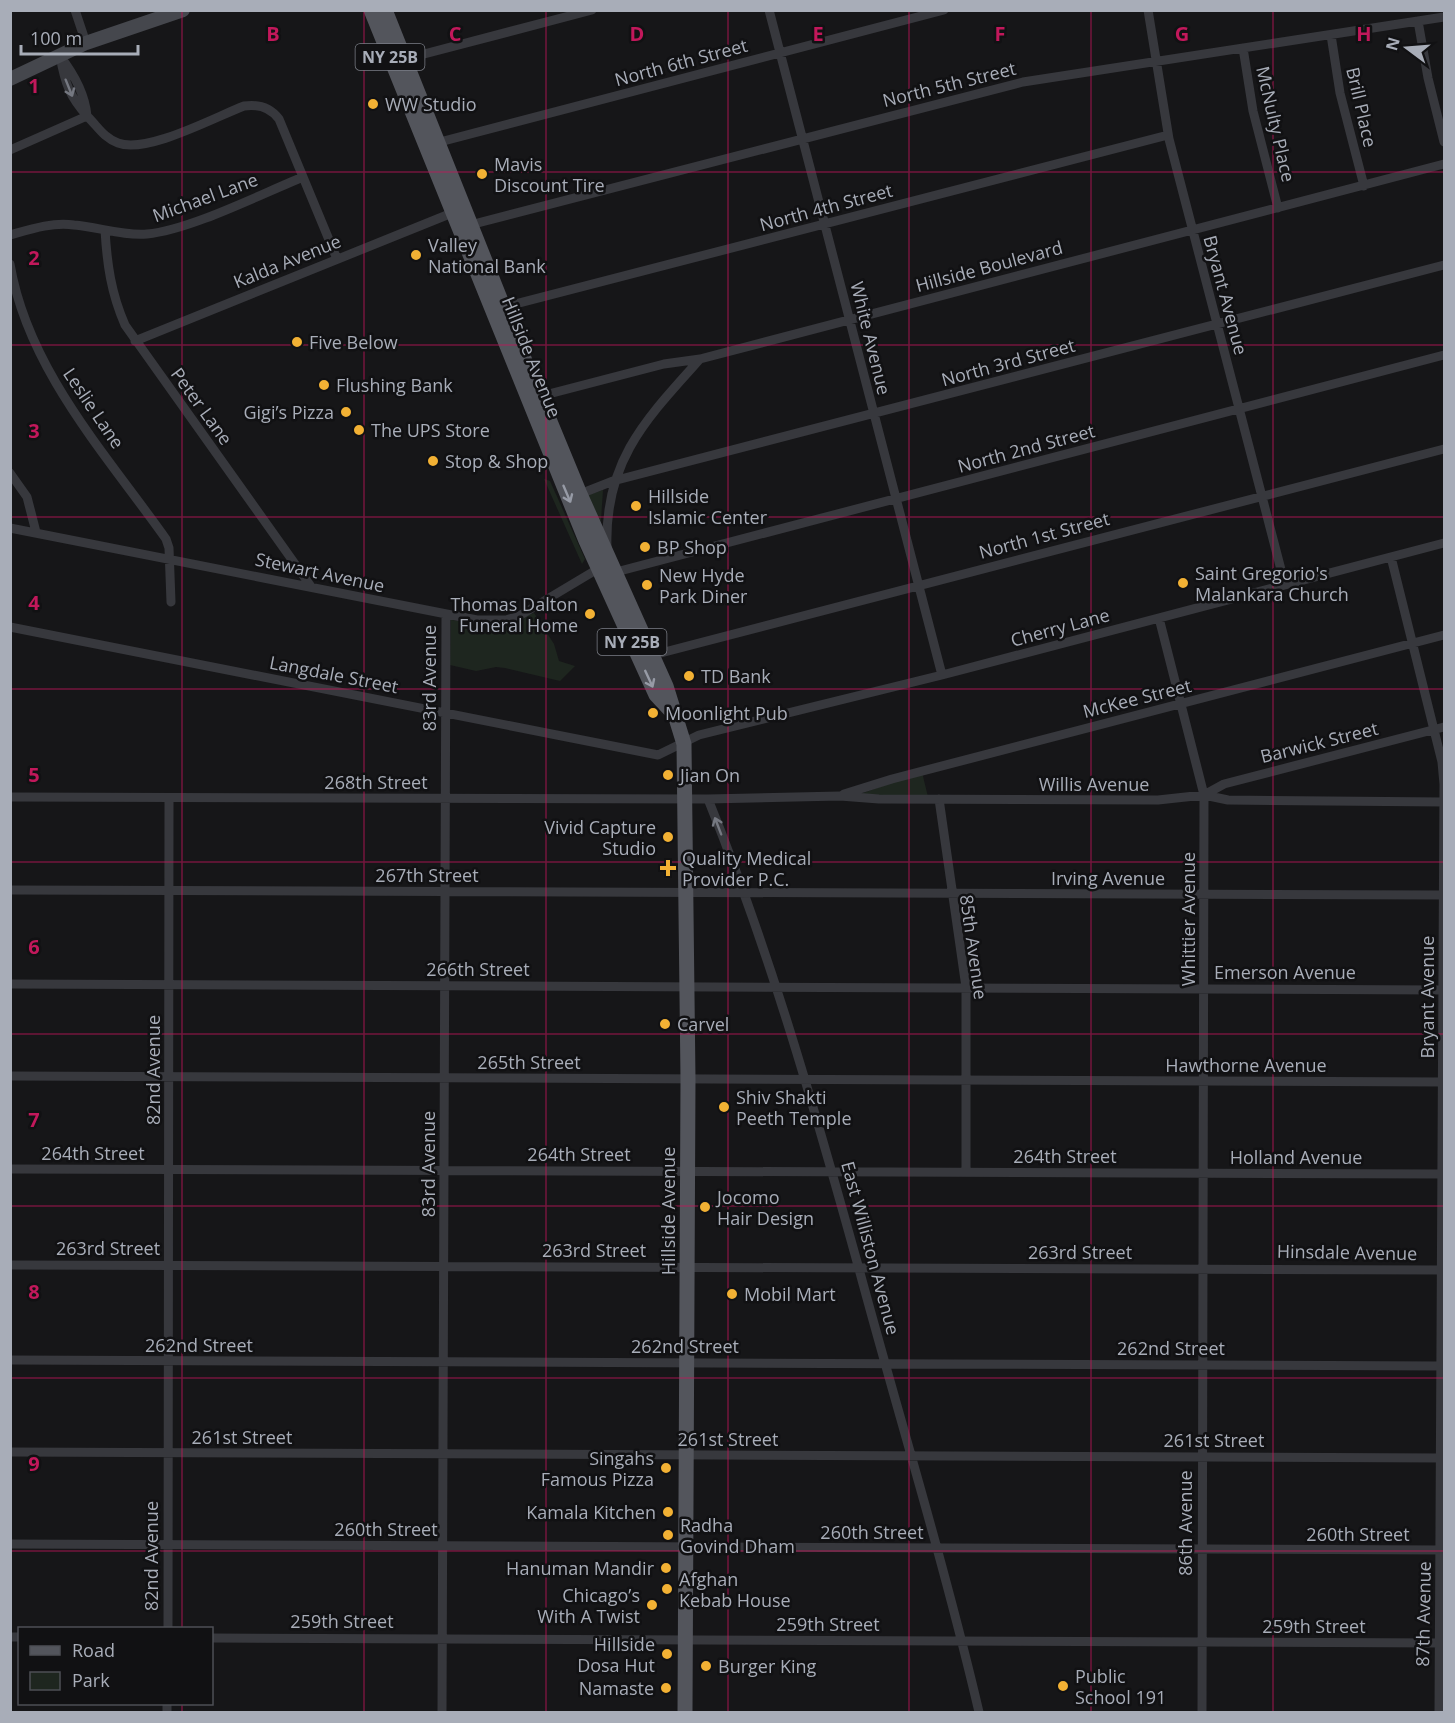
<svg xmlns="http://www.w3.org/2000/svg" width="1455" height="1723" font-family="'Open Sans',sans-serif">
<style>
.green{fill:#1e261f}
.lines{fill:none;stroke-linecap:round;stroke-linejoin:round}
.street{stroke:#37383d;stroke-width:9}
.secondary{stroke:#45474d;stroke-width:14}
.primary{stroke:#53555c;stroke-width:15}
.oneway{stroke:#757881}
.oneway2{stroke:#979ba6}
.grid{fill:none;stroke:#c2185b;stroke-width:1.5;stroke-opacity:0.55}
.poi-dot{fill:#f2b134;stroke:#111113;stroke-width:2}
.labels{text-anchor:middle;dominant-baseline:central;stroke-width:5;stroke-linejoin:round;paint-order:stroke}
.shield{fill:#111113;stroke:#7b7e86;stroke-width:1.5}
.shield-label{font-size:16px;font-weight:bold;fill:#a8adb8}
.street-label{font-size:18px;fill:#a8adb8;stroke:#111113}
.poi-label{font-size:18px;fill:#a8adb8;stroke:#111113;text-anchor:start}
.grid-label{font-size:20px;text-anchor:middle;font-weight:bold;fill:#c2185b;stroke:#111113;stroke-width:5;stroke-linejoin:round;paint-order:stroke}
</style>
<rect width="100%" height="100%" fill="#161618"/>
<path class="green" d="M 544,479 L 550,481 L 585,559 L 582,564 Z
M 603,490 L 601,520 L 600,522 L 588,495 Z
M 534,613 L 554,644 L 559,661 L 575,666 L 560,681 L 505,668 L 496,667 L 476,671 L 450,665 L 451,620 L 494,624 Z
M 922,772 L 928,797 L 860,794 Z"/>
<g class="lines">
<path class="street" d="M 75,10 L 86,43
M 769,10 L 942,675
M 1148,10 L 1169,139 L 1285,585
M 1418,21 L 1428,78 L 1444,142
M 1331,35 L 1340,93 L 1364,186
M 1243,48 L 1253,111 L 1278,208
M 405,59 L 592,10
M 87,116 C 85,94 74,74 60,56 C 65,83 69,96 88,117 C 98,127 104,138 118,143 C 147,154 215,117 244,106 C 258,104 270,107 279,119 L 337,259
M 436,143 L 944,10
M 10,150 L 87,116
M 470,225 L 1023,82 L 1444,17
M 105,230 C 107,264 111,293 125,325 L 310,585
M 10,235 C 31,229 52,222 74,225 C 98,227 123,236 147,234 C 190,230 261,194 303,177
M 10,264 C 28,370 106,454 166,539 L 169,548 L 171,602
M 500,308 L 1168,135
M 135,341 L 452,213
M 541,396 L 664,364 L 700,359 L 1444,164
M 10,473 L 27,497 L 36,532
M 580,494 L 613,481 L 1444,265
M 10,528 L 477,620 L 506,620 L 519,616 L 601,567
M 607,548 C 604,461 646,419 700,359
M 1391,557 L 1442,762 L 1444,784 L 1439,1712
M 616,572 L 1444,355
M 1159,618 L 1204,795 L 1202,1712
M 10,627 L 658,755 L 699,735 L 942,675 L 1444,543
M 653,655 L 1444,449
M 844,794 L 892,779 L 1444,635
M 1204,795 L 1224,784 L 1444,727
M 10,797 L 708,799 L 840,796 L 879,799 L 1158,800 L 1204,795 L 1228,800 L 1444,802
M 708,799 C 770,952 815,1110 859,1269 C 899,1417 944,1563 979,1712
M 939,799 L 966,987 L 966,1172
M 10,890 L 1444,895
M 10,984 L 1444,990
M 10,1076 L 1444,1082
M 10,1169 L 1444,1174
M 10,1265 L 1444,1270
M 10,1360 L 1444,1366
M 10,1452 L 1444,1458
M 10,1544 L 1444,1550
M 168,1628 L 169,800
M 10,1637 L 20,1637
M 212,1638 L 1444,1643
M 167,1712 L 167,1704
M 442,1712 L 446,615"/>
<path class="secondary" d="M 10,79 L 86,43 L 183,10"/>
<path class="primary" d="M 371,10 L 586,541 L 656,695 L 670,710
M 385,10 L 523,356 L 580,494 L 666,686 L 684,744 L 688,1079 L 685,1712"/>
</g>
<defs><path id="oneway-shaft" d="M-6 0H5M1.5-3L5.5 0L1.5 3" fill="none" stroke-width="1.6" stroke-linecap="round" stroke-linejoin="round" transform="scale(1.5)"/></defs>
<g class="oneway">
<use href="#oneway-shaft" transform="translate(69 88) rotate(68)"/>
<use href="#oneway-shaft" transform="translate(718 826) rotate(-111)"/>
</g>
<g class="oneway2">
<use href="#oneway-shaft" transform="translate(567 494) rotate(67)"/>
<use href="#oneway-shaft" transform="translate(649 679) rotate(65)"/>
</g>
<path class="grid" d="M 182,10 L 182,1628M 364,10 L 364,1712M 546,10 L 546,1712M 728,10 L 728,1712M 909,10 L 909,1712M 1091,10 L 1091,1712M 1273,10 L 1273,1712M 10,172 L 1444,172M 10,345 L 1444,345M 10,517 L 1444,517M 10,689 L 1444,689M 10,862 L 1444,862M 10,1034 L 1444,1034M 10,1206 L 1444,1206M 10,1378 L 1444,1378M 10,1551 L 1444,1551M 182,1704 L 182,1712"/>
<g class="poi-dot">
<circle cx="373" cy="104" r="6"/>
<circle cx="482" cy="174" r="6"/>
<circle cx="416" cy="255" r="6"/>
<circle cx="297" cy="342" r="6"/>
<circle cx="324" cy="385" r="6"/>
<circle cx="346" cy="412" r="6"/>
<circle cx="359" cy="430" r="6"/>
<circle cx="433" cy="461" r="6"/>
<circle cx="636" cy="506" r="6"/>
<circle cx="645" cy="547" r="6"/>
<circle cx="1183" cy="583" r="6"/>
<circle cx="647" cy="585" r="6"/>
<circle cx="590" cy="614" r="6"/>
<circle cx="689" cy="676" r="6"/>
<circle cx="653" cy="713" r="6"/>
<circle cx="668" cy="775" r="6"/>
<circle cx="668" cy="837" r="6"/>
<path d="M665 859h6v6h6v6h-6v6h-6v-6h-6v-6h6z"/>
<circle cx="665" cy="1024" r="6"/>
<circle cx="724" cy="1107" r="6"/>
<circle cx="705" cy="1207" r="6"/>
<circle cx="732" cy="1294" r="6"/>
<circle cx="666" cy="1468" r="6"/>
<circle cx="668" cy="1512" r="6"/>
<circle cx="668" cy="1535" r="6"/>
<circle cx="666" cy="1568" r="6"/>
<circle cx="667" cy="1589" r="6"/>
<circle cx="652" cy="1605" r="6"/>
<circle cx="667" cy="1654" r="6"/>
<circle cx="706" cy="1666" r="6"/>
<circle cx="1063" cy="1686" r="6"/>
<circle cx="666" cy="1688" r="6"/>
</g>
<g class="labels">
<g class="shield">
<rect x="355.5" y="44" width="69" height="26" rx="4.5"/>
<rect x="597.5" y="629" width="69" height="26" rx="4.5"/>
</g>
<g class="shield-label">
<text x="390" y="57">NY 25B</text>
<text x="632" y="642">NY 25B</text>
</g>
<g class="street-label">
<text transform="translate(681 62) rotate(-15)">North 6th Street</text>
<text transform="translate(949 84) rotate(-14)">North 5th Street</text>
<text transform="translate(1362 107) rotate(77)">Brill Place</text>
<text transform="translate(1276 124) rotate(77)">McNulty Place</text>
<text transform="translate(205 197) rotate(-20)">Michael Lane</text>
<text transform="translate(826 207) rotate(-15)">North 4th Street</text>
<text transform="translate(287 261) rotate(-22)">Kalda Avenue</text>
<text transform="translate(989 266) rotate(-15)">Hillside Boulevard</text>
<text transform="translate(1226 295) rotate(75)">Bryant Avenue</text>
<text transform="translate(871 338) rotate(76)">White Avenue</text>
<text transform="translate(532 357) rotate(68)">Hillside Avenue</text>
<text transform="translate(1008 362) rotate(-15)">North 3rd Street</text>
<text transform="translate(202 406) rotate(54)">Peter Lane</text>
<text transform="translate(94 408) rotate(56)">Leslie Lane</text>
<text transform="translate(1026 448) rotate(-15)">North 2nd Street</text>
<text transform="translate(1044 535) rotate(-15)">North 1st Street</text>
<text transform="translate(320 572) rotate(12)">Stewart Avenue</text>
<text transform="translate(1060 627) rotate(-15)">Cherry Lane</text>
<text transform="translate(334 674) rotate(11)">Langdale Street</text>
<text transform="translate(429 678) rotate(-90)">83rd Avenue</text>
<text transform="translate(1137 698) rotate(-14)">McKee Street</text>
<text transform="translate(1319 742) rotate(-14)">Barwick Street</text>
<text x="376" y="782">268th Street</text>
<text x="1094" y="784">Willis Avenue</text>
<text x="427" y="875">267th Street</text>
<text x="1108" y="878">Irving Avenue</text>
<text transform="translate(1188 919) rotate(-90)">Whittier Avenue</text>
<text transform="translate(974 947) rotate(82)">85th Avenue</text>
<text x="478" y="969">266th Street</text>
<text x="1285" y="972">Emerson Avenue</text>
<text transform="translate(1427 997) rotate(-90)">Bryant Avenue</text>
<text x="529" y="1062">265th Street</text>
<text x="1246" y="1065">Hawthorne Avenue</text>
<text transform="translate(153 1070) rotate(-90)">82nd Avenue</text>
<text x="93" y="1153">264th Street</text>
<text x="579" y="1154">264th Street</text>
<text x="1065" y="1156">264th Street</text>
<text x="1296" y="1157">Holland Avenue</text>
<text transform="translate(428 1164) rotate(-90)">83rd Avenue</text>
<text transform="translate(668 1211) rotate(-90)">Hillside Avenue</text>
<text x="108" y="1248">263rd Street</text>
<text transform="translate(871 1248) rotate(75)">East Williston Avenue</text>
<text x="594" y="1250">263rd Street</text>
<text x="1080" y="1252">263rd Street</text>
<text transform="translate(1347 1252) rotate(1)">Hinsdale Avenue</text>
<text x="199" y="1345">262nd Street</text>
<text x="685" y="1346">262nd Street</text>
<text x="1171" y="1348">262nd Street</text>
<text x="242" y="1437">261st Street</text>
<text x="728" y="1439">261st Street</text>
<text x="1214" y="1440">261st Street</text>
<text transform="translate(1185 1523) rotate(-90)">86th Avenue</text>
<text x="386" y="1529">260th Street</text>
<text x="872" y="1532">260th Street</text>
<text x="1358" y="1534">260th Street</text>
<text transform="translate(151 1556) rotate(-90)">82nd Avenue</text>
<text transform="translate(1423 1614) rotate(-89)">87th Avenue</text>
<text x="342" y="1621">259th Street</text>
<text x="828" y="1624">259th Street</text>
<text x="1314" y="1626">259th Street</text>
</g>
<g class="poi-label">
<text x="385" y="104">WW Studio</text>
<text x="494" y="164">Mavis<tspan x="494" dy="21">Discount Tire</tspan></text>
<text x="428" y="245">Valley<tspan x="428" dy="21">National Bank</tspan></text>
<text x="309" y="342">Five Below</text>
<text x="336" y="385">Flushing Bank</text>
<text x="334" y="412" text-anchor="end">Gigi’s Pizza</text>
<text x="371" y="430">The UPS Store</text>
<text x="445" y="461">Stop &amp; Shop</text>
<text x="648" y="496">Hillside<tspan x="648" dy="21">Islamic Center</tspan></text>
<text x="657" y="547">BP Shop</text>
<text x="1195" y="573">Saint Gregorio's<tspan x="1195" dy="21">Malankara Church</tspan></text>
<text x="659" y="575">New Hyde<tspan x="659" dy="21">Park Diner</tspan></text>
<text x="578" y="604" text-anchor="end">Thomas Dalton<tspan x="578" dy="21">Funeral Home</tspan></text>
<text x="701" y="676">TD Bank</text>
<text x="665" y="713">Moonlight Pub</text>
<text x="680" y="775">Jian On</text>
<text x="656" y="827" text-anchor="end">Vivid Capture<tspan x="656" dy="21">Studio</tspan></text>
<text x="682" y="858">Quality Medical<tspan x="682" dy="21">Provider P.C.</tspan></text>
<text x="677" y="1024">Carvel</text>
<text x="736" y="1097">Shiv Shakti<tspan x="736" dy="21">Peeth Temple</tspan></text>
<text x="717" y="1197">Jocomo<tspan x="717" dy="21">Hair Design</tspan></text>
<text x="744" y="1294">Mobil Mart</text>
<text x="654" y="1458" text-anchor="end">Singahs<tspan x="654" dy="21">Famous Pizza</tspan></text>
<text x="656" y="1512" text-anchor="end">Kamala Kitchen</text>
<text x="680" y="1525">Radha<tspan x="680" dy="21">Govind Dham</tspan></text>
<text x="654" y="1568" text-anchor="end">Hanuman Mandir</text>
<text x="679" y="1579">Afghan<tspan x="679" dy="21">Kebab House</tspan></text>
<text x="640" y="1595" text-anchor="end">Chicago’s<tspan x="640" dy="21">With A Twist</tspan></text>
<text x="655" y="1644" text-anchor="end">Hillside<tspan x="655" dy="21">Dosa Hut</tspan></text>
<text x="718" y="1666">Burger King</text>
<text x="1075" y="1676">Public<tspan x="1075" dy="21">School 191</tspan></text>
<text x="654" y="1688" text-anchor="end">Namaste</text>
</g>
</g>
<g class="grid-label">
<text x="273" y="41">B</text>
<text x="455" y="41">C</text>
<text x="637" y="41">D</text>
<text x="818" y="41">E</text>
<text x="1000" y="41">F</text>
<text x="1182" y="41">G</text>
<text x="1364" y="41">H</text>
<text x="34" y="93">1</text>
<text x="34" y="265">2</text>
<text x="34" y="438">3</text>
<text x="34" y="610">4</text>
<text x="34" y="782">5</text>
<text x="34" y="954">6</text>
<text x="34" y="1127">7</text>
<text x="34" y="1299">8</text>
<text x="34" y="1471">9</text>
</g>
<rect width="1455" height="1723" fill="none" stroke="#a8adb8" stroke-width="24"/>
<rect x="18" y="1627" width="195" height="78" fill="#111113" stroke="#4d4f55" stroke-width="1.5"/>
<rect x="30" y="1646" width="30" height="9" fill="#53555c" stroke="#4d4f55" stroke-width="1.5"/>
<text x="72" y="1657" font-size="18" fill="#a8adb8">Road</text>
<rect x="30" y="1672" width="30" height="18" fill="#1e261f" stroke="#4d4f55" stroke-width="1.5"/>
<text x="72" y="1687" font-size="18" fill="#a8adb8">Park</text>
<g transform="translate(1407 48) rotate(286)" stroke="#111113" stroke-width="4.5" paint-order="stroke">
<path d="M0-4.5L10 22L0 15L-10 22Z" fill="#a8adb8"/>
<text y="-9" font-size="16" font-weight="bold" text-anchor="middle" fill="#a8adb8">N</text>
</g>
<path d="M21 45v9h117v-9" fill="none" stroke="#a8adb8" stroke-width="3"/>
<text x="30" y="45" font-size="18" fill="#a8adb8" stroke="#111113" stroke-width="4.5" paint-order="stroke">100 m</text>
</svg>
